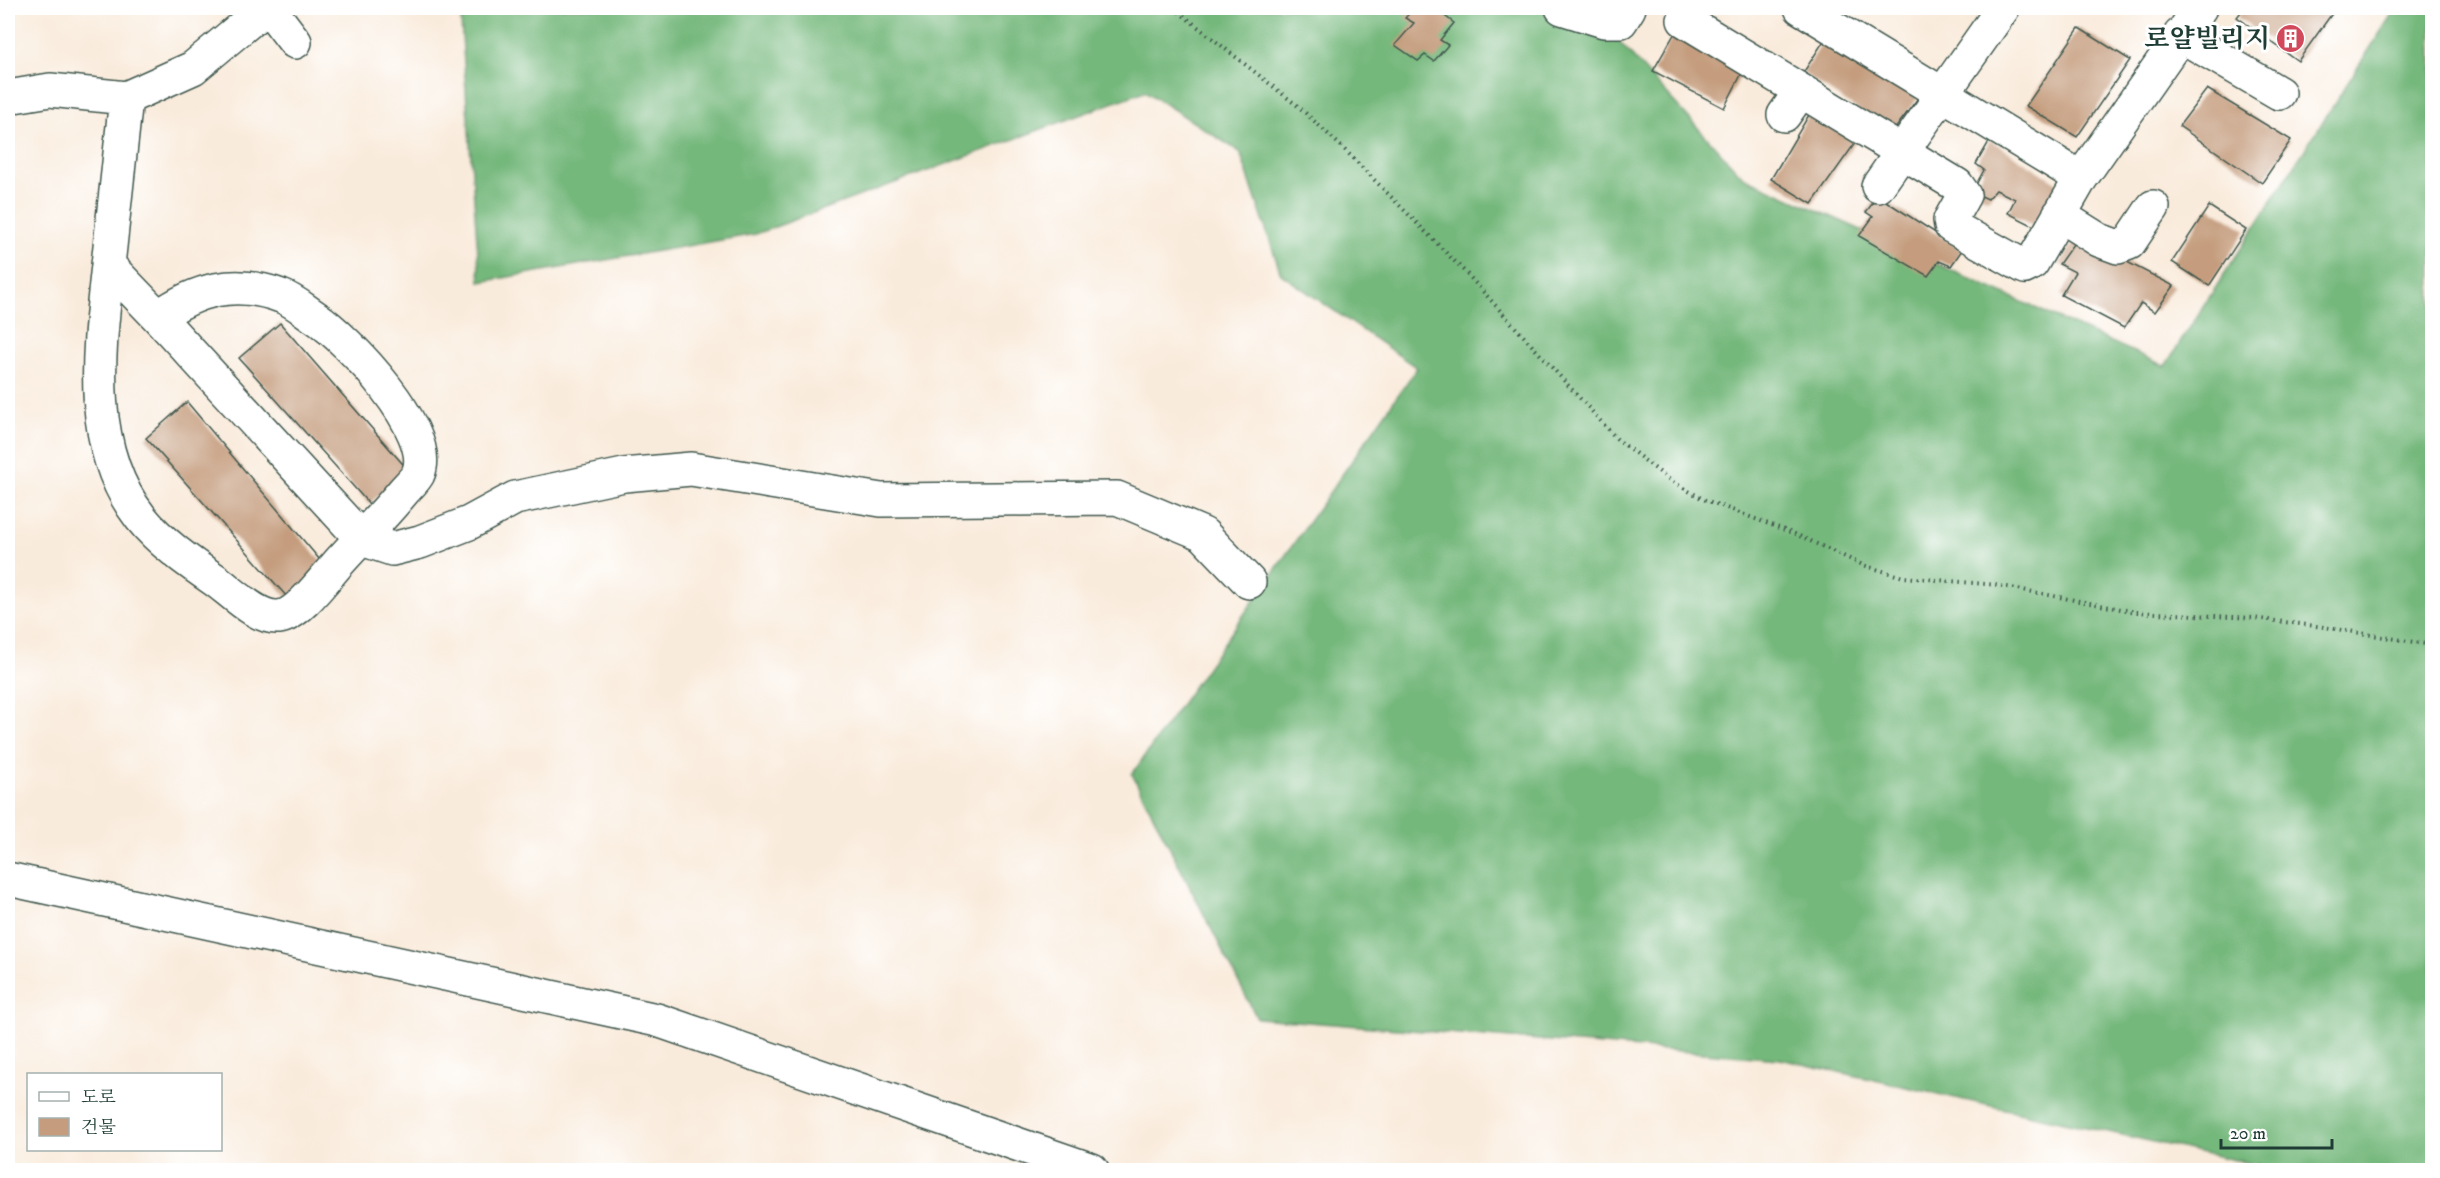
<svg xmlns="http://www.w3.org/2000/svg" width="2440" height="1178" font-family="'IM FELL DW Pica','Noto Serif KR',serif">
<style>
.forest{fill:#74b87c;stroke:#4a7a58;stroke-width:1.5}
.building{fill:#c59d7e}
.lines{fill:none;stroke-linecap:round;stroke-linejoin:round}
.minor-casing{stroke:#40574d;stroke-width:36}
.path{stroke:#40574d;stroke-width:4;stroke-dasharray:1.5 4.5;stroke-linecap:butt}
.minor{stroke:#fff;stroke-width:33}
.labels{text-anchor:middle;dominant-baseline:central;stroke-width:6;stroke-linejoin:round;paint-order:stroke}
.poi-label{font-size:26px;font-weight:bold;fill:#1f3d34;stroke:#fff;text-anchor:end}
</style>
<rect width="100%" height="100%" fill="#fff"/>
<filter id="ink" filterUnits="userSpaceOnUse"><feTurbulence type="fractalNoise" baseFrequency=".0167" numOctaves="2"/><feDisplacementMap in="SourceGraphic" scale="12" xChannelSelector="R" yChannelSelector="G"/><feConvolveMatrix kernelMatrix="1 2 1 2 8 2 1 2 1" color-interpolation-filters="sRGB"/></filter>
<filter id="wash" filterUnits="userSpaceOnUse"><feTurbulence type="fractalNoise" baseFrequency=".008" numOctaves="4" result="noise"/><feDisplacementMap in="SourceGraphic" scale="24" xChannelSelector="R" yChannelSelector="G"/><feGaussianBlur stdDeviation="1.35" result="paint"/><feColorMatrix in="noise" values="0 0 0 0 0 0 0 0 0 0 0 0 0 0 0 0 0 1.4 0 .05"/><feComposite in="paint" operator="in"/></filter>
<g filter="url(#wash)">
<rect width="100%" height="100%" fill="#f9ebdb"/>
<path class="forest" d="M 460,8 L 1566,8 L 1611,33 L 1743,177 L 2165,366 L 2396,8 L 2432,8 L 2432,1170 L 2280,1170 L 1780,1059 L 1257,1018 L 1132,774 L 1417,368 L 1281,274 L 1240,152 L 1145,91 L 756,234 L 480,282 Z"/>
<g id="blocks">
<path class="building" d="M 1414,8 L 1450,9 L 1445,16 L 1454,23 L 1440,40 L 1448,45 L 1434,61 L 1425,55 L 1418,61 L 1395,45 L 1414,23 L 1405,18 Z
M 2244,8 L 2336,8 L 2298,61 L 2237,17 Z
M 2079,28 L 2130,60 L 2077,137 L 2026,106 Z
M 1676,31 L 1743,71 L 1724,108 L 1653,71 Z
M 1825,39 L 1918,98 L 1892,133 L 1803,73 Z
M 2207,89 L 2291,140 L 2262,183 L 2179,126 Z
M 1813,108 L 1858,139 L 1812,204 L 1771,179 Z
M 1990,140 L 2059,184 L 2034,226 L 2008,213 L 2015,199 L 1996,190 L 1988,199 L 1972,192 L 1984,170 L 1976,164 Z
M 1878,196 L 1962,250 L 1951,266 L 1939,261 L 1928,276 L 1859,236 L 1873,217 L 1866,212 Z
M 2209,206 L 2246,230 L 2209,286 L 2172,262 Z
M 2078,237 L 2174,286 L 2155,312 L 2141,303 L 2124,328 L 2061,295 L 2075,272 L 2059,264 Z
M 280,323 L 408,470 L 369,504 L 239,358 Z
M 187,402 L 325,566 L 288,598 L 146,438 Z"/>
</g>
</g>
<g filter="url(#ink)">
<use href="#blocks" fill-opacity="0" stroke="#40574d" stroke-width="1.5"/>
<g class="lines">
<defs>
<path id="minor" d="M 269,8 L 295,42
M 1562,8 L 1604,21 L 1621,21 L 1629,8
M 1684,20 L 1957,185 L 1964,195 L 1950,220 L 1951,226 L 2025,267 L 2032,263 L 2081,178 L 1801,8
M 2180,35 L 2279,93
M 8,97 L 50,90 L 126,98 L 193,68 L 265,8
M 1784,115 L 1801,91
M 2081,178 L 2200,8
M 1878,186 L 2003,8
M 2059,215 L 2099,240 L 2118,247 L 2129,243 L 2153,207
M 108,265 C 99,348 85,447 141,518 C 160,542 190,563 215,580 C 231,591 257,619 279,617 C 299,615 327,575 341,560 C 361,538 383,516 402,493 C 407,487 415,480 418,474 C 437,432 347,338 315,317 C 304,310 293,300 281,296 C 235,279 197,289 158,317 L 108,265 L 126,98
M 158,317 L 362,539 L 392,549 L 420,542 L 469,523 L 515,498 L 624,475 L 691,469 L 881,500 L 1117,498 L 1203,534 L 1249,582
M 8,879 L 657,1020 L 1092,1170"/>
</defs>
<use href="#minor" class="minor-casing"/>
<path class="path" d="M 1174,8 L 1299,107 L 1342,147 L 1467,274 L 1617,439 L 1671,481 L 1703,499 L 1795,534 L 1863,565 L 1903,577 L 1997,585 L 2136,612 L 2253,618 L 2324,627 L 2432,645"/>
<use href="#minor" class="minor"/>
</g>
</g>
<defs>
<symbol id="building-disc" viewBox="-11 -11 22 22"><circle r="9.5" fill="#d1495b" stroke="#fff"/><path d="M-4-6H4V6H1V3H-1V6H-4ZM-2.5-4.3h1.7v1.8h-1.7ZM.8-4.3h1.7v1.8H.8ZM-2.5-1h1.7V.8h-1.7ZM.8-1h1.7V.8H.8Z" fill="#fff"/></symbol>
</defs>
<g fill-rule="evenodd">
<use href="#building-disc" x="2274" y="22" width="33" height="33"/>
</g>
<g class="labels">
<g class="poi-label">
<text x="2270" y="39">로얄빌리지</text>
</g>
</g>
<rect width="2440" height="1178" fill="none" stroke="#fff" stroke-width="30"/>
<rect x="27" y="1073" width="195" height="78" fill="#ffffff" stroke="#a5b1ae" stroke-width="1.5"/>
<rect x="39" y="1092" width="30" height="9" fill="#ffffff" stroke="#a5b1ae" stroke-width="1.5"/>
<text x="81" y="1103" font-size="18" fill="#1f3d34">도로</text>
<rect x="39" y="1118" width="30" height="18" fill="#c59d7e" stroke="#a5b1ae" stroke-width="1.5"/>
<text x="81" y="1133" font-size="18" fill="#1f3d34">건물</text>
<path d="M2221 1139v9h111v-9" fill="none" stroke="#1f3d34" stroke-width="3"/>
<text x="2230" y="1139" font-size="18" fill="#1f3d34" stroke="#ffffff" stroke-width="4.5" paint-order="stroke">20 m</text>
</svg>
